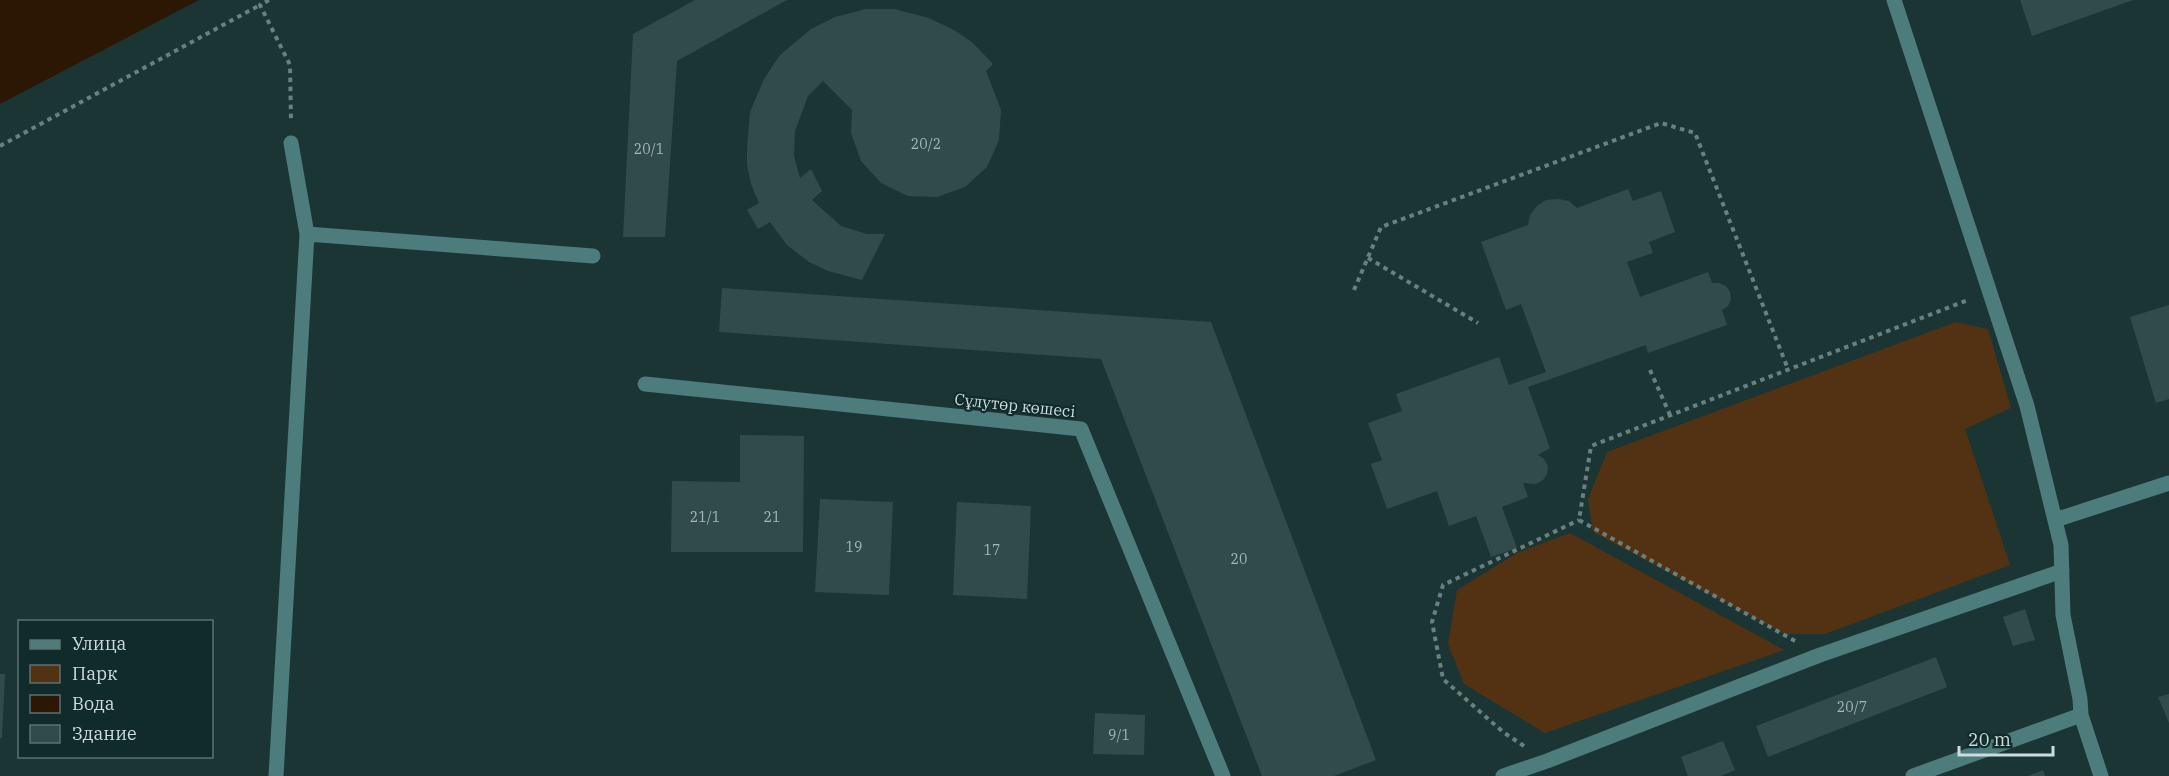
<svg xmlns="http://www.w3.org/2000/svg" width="2169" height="776" font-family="'IBM Plex Serif',serif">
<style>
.green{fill:#533213}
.water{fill:#2c1704}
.building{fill:#314b4c}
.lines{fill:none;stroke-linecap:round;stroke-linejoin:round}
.path{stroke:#6a7f7f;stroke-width:4;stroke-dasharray:4.5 4.5;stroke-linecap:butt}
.minor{stroke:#4c7c7c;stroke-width:15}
.labels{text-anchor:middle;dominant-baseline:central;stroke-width:4.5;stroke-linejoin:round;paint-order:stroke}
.number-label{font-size:14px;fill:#a5b7b7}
.street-label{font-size:16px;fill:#ccdbdb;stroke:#112b2b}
</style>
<rect width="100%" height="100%" fill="#1b3535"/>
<path class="green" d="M 1956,322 L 1988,329 L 2011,408 L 1965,429 L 2010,565 L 1825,634 L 1784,634 L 1593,532 L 1588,499 L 1607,452 Z
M 1570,533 L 1784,650 L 1545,733 L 1464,684 L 1448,644 L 1457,590 L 1517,553 Z"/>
<path class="water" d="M 0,0 L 199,0 L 0,104 Z"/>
<path class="building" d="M 695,0 L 787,0 L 677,61 L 665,237 L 623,237 L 633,34 Z
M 2020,0 L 2133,0 L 2032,36 Z
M 866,9 L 894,9 L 929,18 L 954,30 L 972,42 L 993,64 L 986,71 L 1001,110 L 999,140 L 987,167 L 965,187 L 937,197 L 908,196 L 881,183 L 861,161 L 851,133 L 852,110 L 823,81 L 808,96 L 795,131 L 794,156 L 800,178 L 811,169 L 822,191 L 812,200 L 841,226 L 867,234 L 885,234 L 862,280 L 828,271 L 809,262 L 787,245 L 770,222 L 758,229 L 747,210 L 759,203 L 751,184 L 747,165 L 747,148 L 750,112 L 764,79 L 780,55 L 811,29 L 835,17 Z
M 1628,189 L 1633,201 L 1661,191 L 1675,232 L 1649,242 L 1653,253 L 1627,262 L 1640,297 L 1708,272 L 1712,283 L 1719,283 L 1726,286 L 1730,292 L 1731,300 L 1728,306 L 1722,310 L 1727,325 L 1648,353 L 1646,345 L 1528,387 L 1550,448 L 1538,455 L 1544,459 L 1548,466 L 1547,474 L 1543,480 L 1536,484 L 1523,483 L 1528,497 L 1502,507 L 1517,548 L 1491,557 L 1476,516 L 1449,526 L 1437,491 L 1387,509 L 1371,464 L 1382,460 L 1368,423 L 1402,411 L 1396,394 L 1499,357 L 1509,385 L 1546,372 L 1521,304 L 1506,310 L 1481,242 L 1528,225 L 1530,215 L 1537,206 L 1546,200 L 1558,199 L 1569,201 L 1577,208 Z
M 722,288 L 1211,322 L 1376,760 L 1334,776 L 1262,776 L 1101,359 L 719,332 Z
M 2169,305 L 2169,399 L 2156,403 L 2130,317 Z
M 740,435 L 804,436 L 803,552 L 671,552 L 672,481 L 740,482 Z
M 820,499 L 893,502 L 889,595 L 815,592 Z
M 957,502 L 1031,506 L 1027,599 L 953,595 Z
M 2025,609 L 2035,640 L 2013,646 L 2003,617 Z
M 1936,657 L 1947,687 L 1768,757 L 1756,726 Z
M 0,674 L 5,674 L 2,738 L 0,738 Z
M 2169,694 L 2169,723 L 2158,697 Z
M 1095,713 L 1145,715 L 1144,755 L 1093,754 Z
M 1723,741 L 1735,770 L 1721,776 L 1688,776 L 1681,757 Z
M 2043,770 L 2045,776 L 2028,776 Z"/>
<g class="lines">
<path class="path" d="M 269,0 L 260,5 L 290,65 L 291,121
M 0,146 L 260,5
M 1368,258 L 1478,323
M 1354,290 L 1381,227 L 1661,123 L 1695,133 L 1788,369
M 1650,370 L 1670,415
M 1795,641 L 1579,520 L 1591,446 L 1968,300
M 1524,746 L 1503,732 L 1443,679 L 1432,622 L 1443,585 L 1579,520"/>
<path class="minor" d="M 1894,0 L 2027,406 L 2061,545 L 2063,615 L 2080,699 L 2081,715 L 2101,776
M 307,234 L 593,256
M 645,384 L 1081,429 L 1223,776
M 2055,520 L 2169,483
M 276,776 L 307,234 L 291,143
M 1503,776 L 1547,761 L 1820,655 L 2062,571
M 1913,776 L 2081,715"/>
</g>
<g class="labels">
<g class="number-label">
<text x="926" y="144">20/2</text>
<text x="649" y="149">20/1</text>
<text x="705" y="517">21/1</text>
<text x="772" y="517">21</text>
<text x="854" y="547">19</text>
<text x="992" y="550">17</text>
<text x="1239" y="559">20</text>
<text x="1852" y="707">20/7</text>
<text x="1119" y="735">9/1</text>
</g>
<g class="street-label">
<text transform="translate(1015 405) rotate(6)">Сұлутөр көшесі</text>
</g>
</g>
<rect x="18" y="620" width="195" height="138" fill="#112b2b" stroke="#5c7171" stroke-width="1.5"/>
<rect x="30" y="640" width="30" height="9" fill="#4c7c7c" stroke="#5c7171" stroke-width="1.5"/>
<text x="72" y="650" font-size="18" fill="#ccdbdb">Улица</text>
<rect x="30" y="665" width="30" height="18" fill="#533213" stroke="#5c7171" stroke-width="1.5"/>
<text x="72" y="680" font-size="18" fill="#ccdbdb">Парк</text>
<rect x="30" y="695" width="30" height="18" fill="#2c1704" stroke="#5c7171" stroke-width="1.5"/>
<text x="72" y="710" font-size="18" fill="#ccdbdb">Вода</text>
<rect x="30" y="725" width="30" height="18" fill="#314b4c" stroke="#5c7171" stroke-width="1.5"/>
<text x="72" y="740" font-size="18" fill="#ccdbdb">Здание</text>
<path d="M1959 746v9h94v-9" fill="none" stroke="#ccdbdb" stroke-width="3"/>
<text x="1968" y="746" font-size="18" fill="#ccdbdb" stroke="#112b2b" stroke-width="4.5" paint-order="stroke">20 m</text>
</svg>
